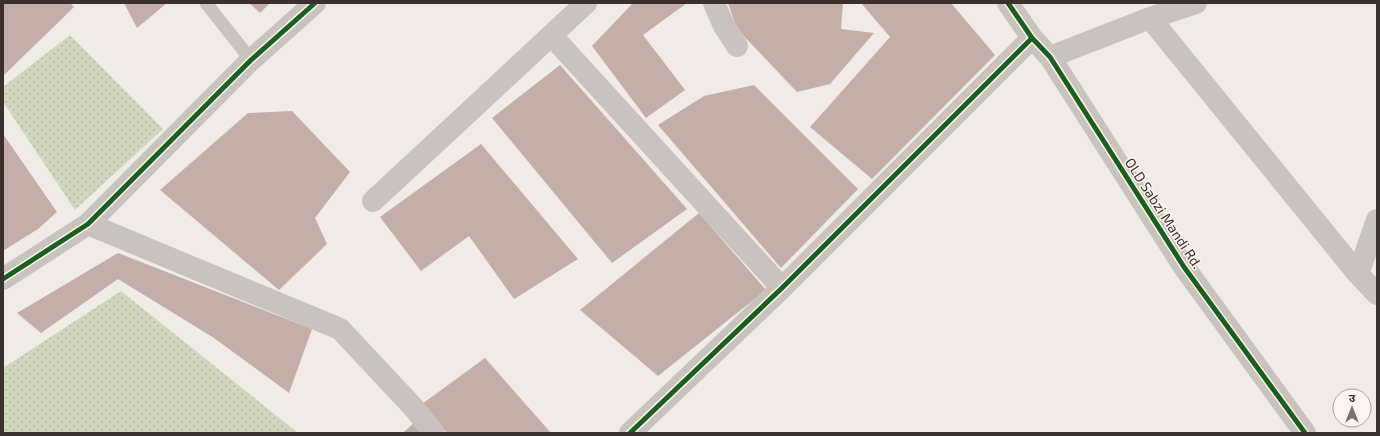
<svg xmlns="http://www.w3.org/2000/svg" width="1380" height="436" font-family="'Exo 2','Noto Sans Devanagari',sans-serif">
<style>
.grass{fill:url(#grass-dots)}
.building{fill:#c3afa7}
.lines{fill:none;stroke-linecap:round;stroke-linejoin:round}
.service{stroke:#c9c3be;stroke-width:13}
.minor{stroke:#c9c3be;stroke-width:22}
.cycleway-casing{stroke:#fbf5ee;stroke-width:8}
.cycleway{stroke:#1b5e20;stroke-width:5}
.labels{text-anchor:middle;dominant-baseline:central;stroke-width:3;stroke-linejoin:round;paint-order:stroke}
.street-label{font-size:14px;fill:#3b302b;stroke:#fbf5ee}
</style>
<defs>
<pattern id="grass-dots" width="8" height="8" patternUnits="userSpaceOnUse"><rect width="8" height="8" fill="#d1d6bf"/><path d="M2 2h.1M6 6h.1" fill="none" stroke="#b4b8a4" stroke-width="1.8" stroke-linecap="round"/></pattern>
</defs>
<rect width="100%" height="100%" fill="#f0ebe5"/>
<path class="grass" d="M 70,35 L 163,129 L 75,210 L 3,102 L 3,87 Z
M 121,291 L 298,433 L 3,433 L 3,368 Z"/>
<path class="building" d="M 3,3 L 70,3 L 74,7 L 3,76 Z
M 124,3 L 167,3 L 137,28 Z
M 249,3 L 270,3 L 260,13 Z
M 633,3 L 687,3 L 643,35 L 685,90 L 646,118 L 592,46 Z
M 728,3 L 843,3 L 841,29 L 874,33 L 830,84 L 797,92 L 737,29 Z
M 861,3 L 951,3 L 995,55 L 872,179 L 810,127 L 890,37 Z
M 560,65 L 687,209 L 612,263 L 492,118 Z
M 754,85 L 858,189 L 781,268 L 658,125 L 704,96 Z
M 292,111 L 350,172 L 315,218 L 327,244 L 279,290 L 160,190 L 248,113 Z
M 3,134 L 57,212 L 38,229 L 3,251 Z
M 481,144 L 578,259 L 514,299 L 469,236 L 421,271 L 380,217 Z
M 699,213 L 766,290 L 658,376 L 580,310 Z
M 118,253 L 312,329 L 289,393 L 214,338 L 118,279 L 41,333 L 17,313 Z
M 485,358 L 551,433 L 447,433 L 422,404 Z
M 420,417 L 432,433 L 403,433 Z"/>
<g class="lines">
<path class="service" d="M 206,3 L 251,60"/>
<path class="minor" d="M 714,3 L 724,26 L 737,46
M 1008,3 L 1032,38 L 1050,57 L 1184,267 L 1305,433
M 1150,18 L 1358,274 L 1377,294
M 552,36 L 782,288
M 1050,57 L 1150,18 L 1196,3
M 373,201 L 586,3
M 88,224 L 340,329 L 414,408 L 434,433
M 1358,274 L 1377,220
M 3,279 L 88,224 L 251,60 L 315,3
M 630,433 L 782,288 L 1032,38"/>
<defs>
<path id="cycleway" d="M 1008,3 L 1032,38 L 1050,57 L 1184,267 L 1305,433
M 3,279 L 88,224 L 251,60 L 315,3
M 630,433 L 782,288 L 1032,38"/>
</defs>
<use href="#cycleway" class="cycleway-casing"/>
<use href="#cycleway" class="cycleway"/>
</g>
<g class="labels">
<g class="street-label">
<text transform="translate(1164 213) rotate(57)">OLD Sabzi Mandi Rd.</text>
</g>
</g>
<rect width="1380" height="436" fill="none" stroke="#3b302b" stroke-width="8"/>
<g transform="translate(1352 408)"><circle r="19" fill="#fbf5ee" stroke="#aea6a0"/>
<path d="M0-3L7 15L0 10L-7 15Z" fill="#7a716c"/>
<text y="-6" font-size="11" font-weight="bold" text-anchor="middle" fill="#3b302b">उ</text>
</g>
</svg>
